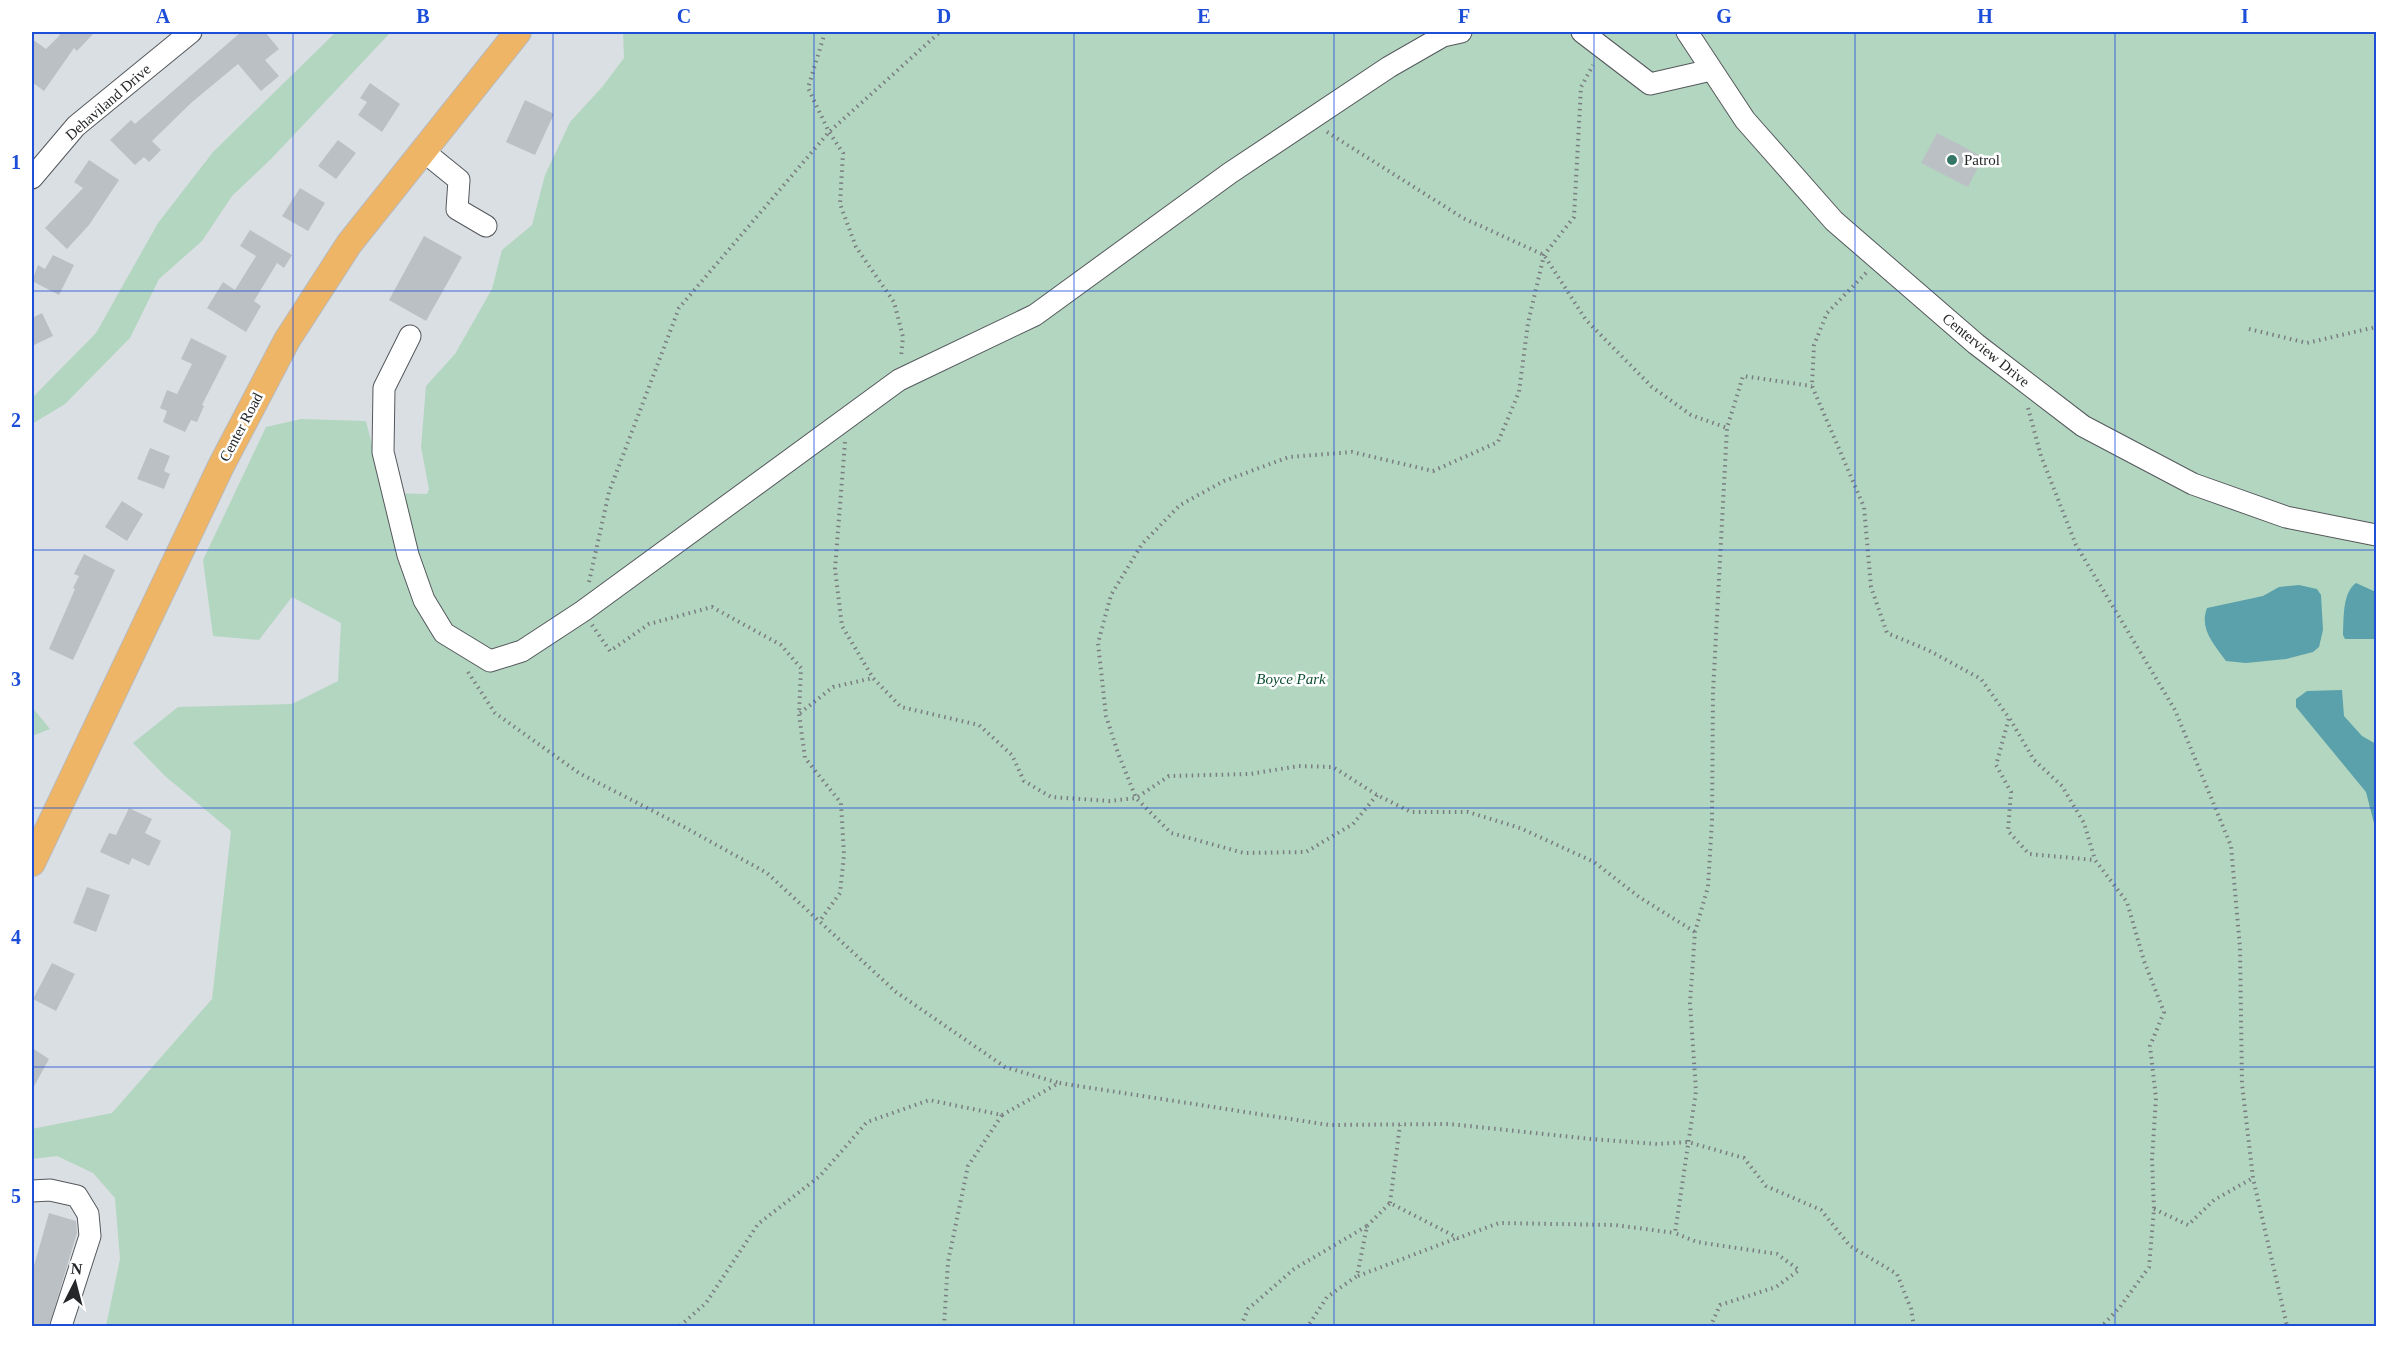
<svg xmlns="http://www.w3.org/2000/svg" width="2408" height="1358" font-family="'Times New Roman',serif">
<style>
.green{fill:#b3d6c0}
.water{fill:#5aa1ab}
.building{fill:#bbc0c4}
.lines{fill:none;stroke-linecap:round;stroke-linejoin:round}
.minor-casing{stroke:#54585c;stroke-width:23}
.major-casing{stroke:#b9babb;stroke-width:28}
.path{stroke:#7a7d80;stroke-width:4;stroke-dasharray:1.5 4.5;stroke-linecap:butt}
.minor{stroke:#fff;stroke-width:21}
.major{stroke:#efb566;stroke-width:26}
.grid{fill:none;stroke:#1d4ed8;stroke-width:1.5;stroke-opacity:0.55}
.poi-dot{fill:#357766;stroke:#fff;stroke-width:2}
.labels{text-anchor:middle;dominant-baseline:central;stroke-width:5;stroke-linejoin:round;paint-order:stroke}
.street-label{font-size:15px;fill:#252729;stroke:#fff}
.poi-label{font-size:15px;fill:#252729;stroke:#fff;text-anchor:start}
.park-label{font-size:15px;font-style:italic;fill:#0e5032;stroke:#fff}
.neatline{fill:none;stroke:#1d4ed8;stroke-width:2}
.grid-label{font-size:20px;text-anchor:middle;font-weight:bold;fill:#1d4ed8}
</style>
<rect width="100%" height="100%" fill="#dadfe3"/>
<path class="green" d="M 336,32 L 391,32 L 271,159 L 232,196 L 202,241 L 159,279 L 130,338 L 65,404 L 32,424 L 32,398 L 96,333 L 158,223 L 213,152 Z
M 623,32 L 2376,32 L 2376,1326 L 106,1326 L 120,1259 L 115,1198 L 93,1173 L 57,1156 L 32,1159 L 32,1129 L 112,1113 L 212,999 L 231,831 L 165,776 L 133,743 L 178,707 L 292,704 L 338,681 L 341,623 L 292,597 L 259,640 L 213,636 L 203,560 L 266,427 L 301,419 L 366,421 L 386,501 L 389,493 L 427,494 L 429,489 L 421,447 L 426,386 L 455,354 L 492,289 L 502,250 L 532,225 L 545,175 L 570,122 L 603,86 L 624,58 Z
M 32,707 L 50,729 L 32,736 Z"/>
<path class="water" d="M 2356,583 L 2376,592 L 2376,639 L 2345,639 L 2343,635 C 2344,619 2342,593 2356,583 Z
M 2299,585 L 2317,589 L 2321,595 L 2323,630 L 2319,647 L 2313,652 L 2286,659 L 2246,663 L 2226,661 C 2214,644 2199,629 2207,608 L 2263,596 L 2279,587 Z
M 2342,690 L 2344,716 L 2362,736 L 2376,744 L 2376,831 L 2366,792 L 2296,707 L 2296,699 L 2307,691 Z"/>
<path class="building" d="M 57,32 L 95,32 L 77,51 L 74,48 L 44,91 L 32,82 L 32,39 L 46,49 L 60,35 Z
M 241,32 L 265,32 L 279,49 L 265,60 L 279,76 L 261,91 L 238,64 L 191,103 L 152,141 L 161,150 L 149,162 L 144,157 L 135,165 L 110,140 L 131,120 L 135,124 Z
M 370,83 L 400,104 L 382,132 L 358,115 L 367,102 L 360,98 Z
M 525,100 L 554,114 L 535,155 L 506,142 Z
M 1937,133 L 1983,157 L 1968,187 L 1921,163 Z
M 338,140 L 356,153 L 336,179 L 318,166 Z
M 89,160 L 119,180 L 89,225 L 67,249 L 45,228 L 83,188 L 74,182 Z
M 300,188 L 325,203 L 308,231 L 282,216 Z
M 250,230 L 292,255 L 284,268 L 277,263 L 254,301 L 261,306 L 246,332 L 207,308 L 223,282 L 235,290 L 256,256 L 240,246 Z
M 424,236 L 462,257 L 426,321 L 389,300 Z
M 53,255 L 74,265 L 59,295 L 32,281 L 38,265 L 45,269 Z
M 42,313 L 53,336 L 32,346 L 32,318 Z
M 191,338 L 227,356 L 202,405 L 204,406 L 197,422 L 191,420 L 185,432 L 163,422 L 167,411 L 160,408 L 167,390 L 177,394 L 192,364 L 181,359 Z
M 150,448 L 170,456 L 164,471 L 170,474 L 164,489 L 137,479 Z
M 122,501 L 143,514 L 127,541 L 105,527 Z
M 84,554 L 115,570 L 73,660 L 49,649 L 75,589 L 73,588 L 79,576 L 74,574 Z
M 129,808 L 152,819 L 145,833 L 161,841 L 149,866 L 132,858 L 129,865 L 100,852 L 109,833 L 116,835 Z
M 87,887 L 110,895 L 96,932 L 73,923 Z
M 52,963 L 75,974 L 56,1011 L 33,999 Z
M 32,1048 L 49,1059 L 32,1090 Z
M 49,1213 L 76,1221 L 77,1233 L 49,1326 L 32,1326 L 32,1273 Z"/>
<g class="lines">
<defs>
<path id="minor" d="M 1582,32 L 1650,84 L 1711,70
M 1687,32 L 1745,120 L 1834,221 L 1976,344 L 2083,426 L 2193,484 L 2286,517 L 2376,535
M 422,150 L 459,180 L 457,209 L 486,226
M 32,178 L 76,126 L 191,32
M 410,336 L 384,388 L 383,452 L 408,555 L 424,600 L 444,633 L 490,661 L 522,651 L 583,611 L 899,380 L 1035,315 L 1230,173 L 1389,67 L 1443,36 L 1461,32
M 32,1191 L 50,1190 L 77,1196 L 88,1214 L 90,1236 L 61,1326"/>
<path id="major" d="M 32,863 L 221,466 L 287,340 L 349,244 L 518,32"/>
</defs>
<use href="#minor" class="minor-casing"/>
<use href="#major" class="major-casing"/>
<path class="path" d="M 825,32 L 808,88 L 829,132 L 843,153 L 840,204 L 856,247 L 894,302 L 903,337 L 901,357
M 1327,132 L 1463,218 L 1544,255 L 1586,320 L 1652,387 L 1691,415 L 1727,428
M 1866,273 L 1827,313 L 1814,345 L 1812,386 L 1864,507 L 1871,587 L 1887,633 L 1928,650 L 1981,679 L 2009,718 L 1996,765 L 2011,792 L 2008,831 L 2029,854 L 2095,860 L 2127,902 L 2144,961 L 2164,1012 L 2150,1046 L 2156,1098 L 2152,1160 L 2154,1209 L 2149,1267 L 2120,1307 L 2102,1326
M 2249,329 L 2307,343 L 2376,327
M 2028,408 L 2041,456 L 2076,545 L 2175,710 L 2231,846 L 2240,948 L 2242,1084 L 2253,1178 L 2287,1326
M 845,442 L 835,569 L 842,626 L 873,678 L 901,707 L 979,725 L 1012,755 L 1024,781 L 1051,797 L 1110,801 L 1136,798 L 1169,776 L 1250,774 L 1299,766 L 1333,767 L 1377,795 L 1411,812 L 1468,812 L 1520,828 L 1594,862 L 1639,897 L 1695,932
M 589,582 L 609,492 L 679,308 L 829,132 L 940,32
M 592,625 L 610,651 L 649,624 L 712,607 L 781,645 L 801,668 L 799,714 L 805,758 L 841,803 L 844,855 L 840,893 L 819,922
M 468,672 L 495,713 L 579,773 L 686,828 L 767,873 L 896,992 L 1005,1067 L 1059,1083
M 800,713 L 833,687 L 873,678
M 2010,719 L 2034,760 L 2062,786 L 2084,823 L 2095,860
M 1377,795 L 1353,824 L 1306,852 L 1244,853 L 1171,833 L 1136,798 L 1118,753 L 1106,716 L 1098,643 L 1111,595 L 1142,544 L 1180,505 L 1224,481 L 1289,457 L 1352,452 L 1433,471 L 1498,442 L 1519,392 L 1528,323 L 1544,255 L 1574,217 L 1581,87 L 1593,65
M 1002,1115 L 1059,1083 L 1329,1125 L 1450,1124 L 1591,1139 L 1657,1144 L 1688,1142 L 1744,1158 L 1766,1186 L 1821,1210 L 1850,1246 L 1897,1274 L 1911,1309 L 1914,1326
M 1390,1203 L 1400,1125
M 2154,1209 L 2188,1225 L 2214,1200 L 2253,1178
M 1367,1226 L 1390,1203 L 1458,1238 L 1499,1223 L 1615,1225 L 1675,1233
M 1358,1276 L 1457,1238
M 680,1326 L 706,1303 L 758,1224 L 820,1176 L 867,1122 L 929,1100 L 1002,1115 L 968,1166 L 948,1262 L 944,1326
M 1241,1326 L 1248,1309 L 1294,1269 L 1367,1226 L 1357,1276 L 1327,1297 L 1308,1326
M 1713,1326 L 1711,1325 L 1720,1305 L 1776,1287 L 1799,1270 L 1777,1254 L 1697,1242 L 1675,1233 L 1696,1091 L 1690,1003 L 1695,932 L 1708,887 L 1712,820 L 1713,692 L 1727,428 L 1743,376 L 1812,386"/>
<use href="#minor" class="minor"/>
<use href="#major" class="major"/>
</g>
<path class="grid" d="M 293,32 L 293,1326M 553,32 L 553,1326M 814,32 L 814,1326M 1074,32 L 1074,1326M 1334,32 L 1334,1326M 1594,32 L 1594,1326M 1855,32 L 1855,1326M 2115,32 L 2115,1326M 32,291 L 2376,291M 32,550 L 2376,550M 32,808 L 2376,808M 32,1067 L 2376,1067"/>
<circle class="poi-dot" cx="1952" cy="160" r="6"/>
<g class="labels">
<g class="street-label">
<text transform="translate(108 102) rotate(-41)">Dehaviland Drive</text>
<text transform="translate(1986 350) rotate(39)">Centerview Drive</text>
<text transform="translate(241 427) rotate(-62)">Center Road</text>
</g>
<g class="poi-label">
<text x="1964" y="160">Patrol</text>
</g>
<g class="park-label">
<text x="1291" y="679">Boyce Park</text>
</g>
</g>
<rect width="2408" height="1358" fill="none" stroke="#ffffff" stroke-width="66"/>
<g transform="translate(75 1283) rotate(6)" stroke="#ffffff" stroke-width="4.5" paint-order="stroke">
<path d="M0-4.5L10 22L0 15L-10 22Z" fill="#252729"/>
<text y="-9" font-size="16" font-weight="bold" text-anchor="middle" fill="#252729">N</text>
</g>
<rect x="33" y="33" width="2342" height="1292" class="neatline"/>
<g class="grid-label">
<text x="163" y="23">A</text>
<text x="423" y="23">B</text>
<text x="684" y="23">C</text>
<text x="944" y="23">D</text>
<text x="1204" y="23">E</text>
<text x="1464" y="23">F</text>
<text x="1724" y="23">G</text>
<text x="1985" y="23">H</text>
<text x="2245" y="23">I</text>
<text x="16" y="169">1</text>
<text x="16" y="427">2</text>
<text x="16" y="686">3</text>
<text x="16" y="944">4</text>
<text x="16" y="1203">5</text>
</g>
</svg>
